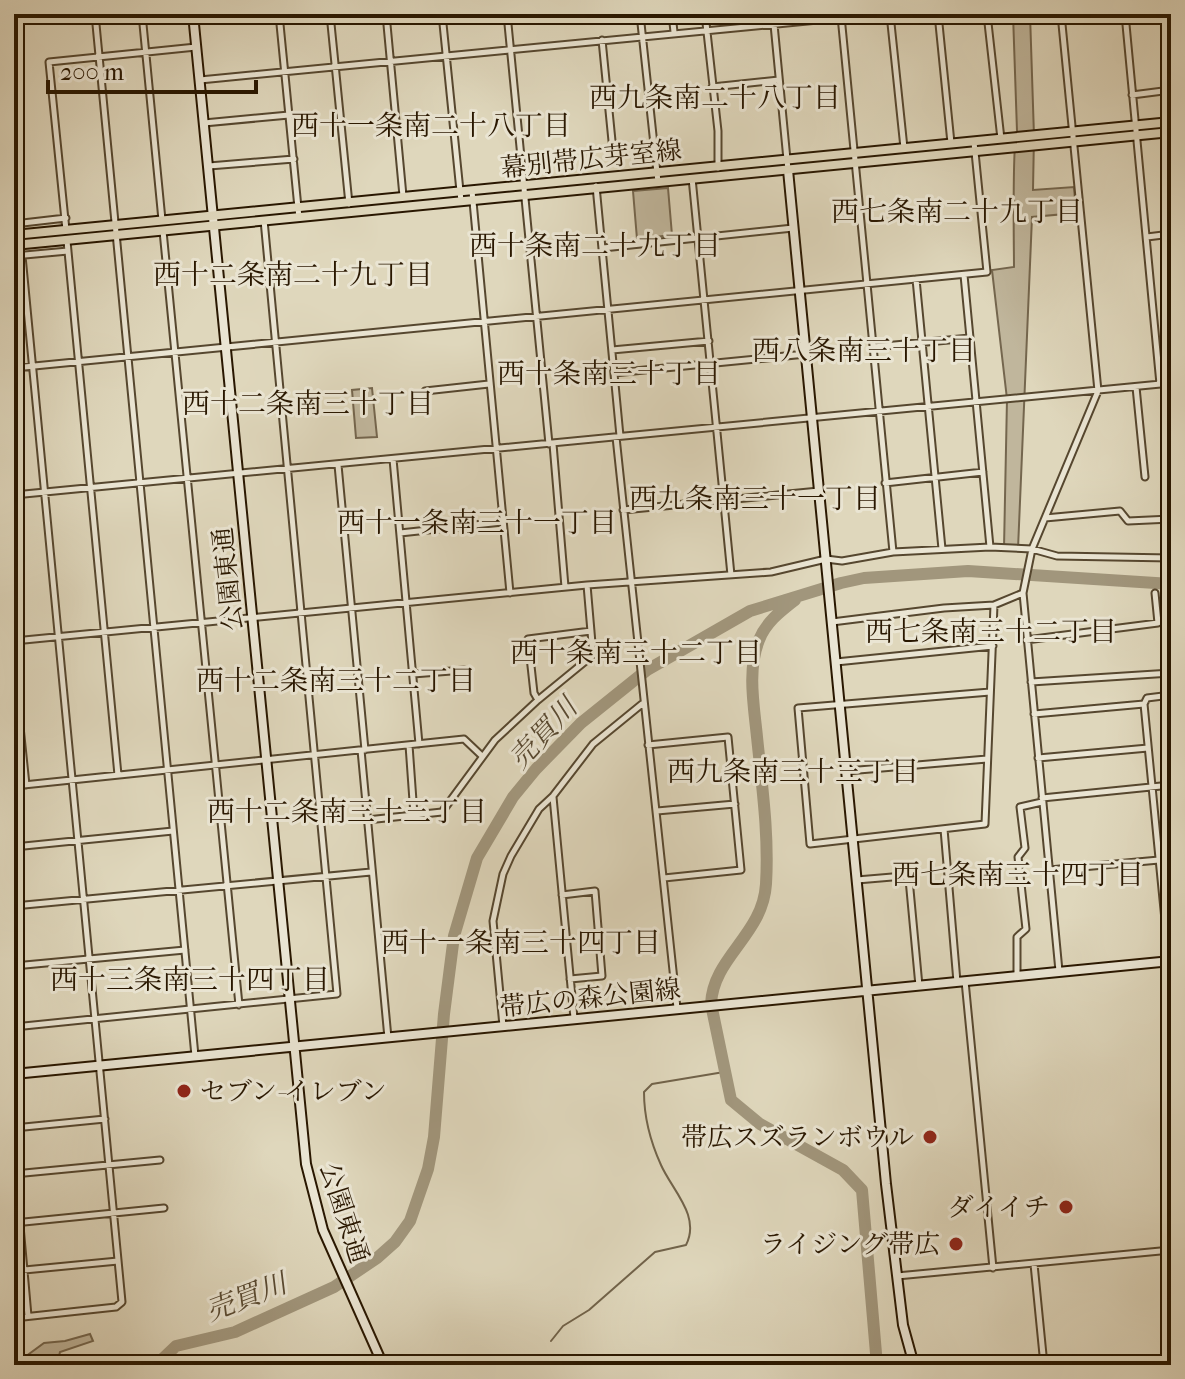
<svg xmlns="http://www.w3.org/2000/svg" width="1185" height="1379" font-family="'IM FELL French Canon','Noto Serif JP',serif">
<style>
.green{fill:#c0b69c;stroke:#74664e;stroke-width:2}
.lines{fill:none;stroke-linecap:round;stroke-linejoin:round}
.stream{stroke:#71634a;stroke-width:2}
.river{stroke:#a1967c;stroke-width:12}
.street-casing{stroke:#56472f;stroke-width:9}
.secondary-casing{stroke:#291700;stroke-width:12}
.primary-casing{stroke:#291700;stroke-width:12}
.street{stroke:#eae5d3;stroke-width:5}
.secondary{stroke:#eae5d3;stroke-width:8}
.primary{stroke:#dfd7bc;stroke-width:8}
.poi-dot{fill:#8f2418;stroke:#eae5d3;stroke-width:3}
.labels{text-anchor:middle;dominant-baseline:central;stroke-width:6;stroke-linejoin:round;paint-order:stroke}
.street-label{font-size:26px;fill:#291700;stroke:#eae5d3}
.poi-label{font-size:26px;fill:#291700;stroke:#eae5d3;text-anchor:end}
.neighbourhood-label{font-size:28px;fill:#291700;stroke:#eae5d3}
.water-label{font-size:28px;font-style:italic;fill:#594a32;stroke:#eae5d3}
</style>
<rect width="100%" height="100%" fill="#dfd7bc"/>
<filter id="stains"><feTurbulence type="fractalNoise" baseFrequency=".0025" numOctaves="4"/><feColorMatrix values="0 0 0 0 .2 0 0 0 0 .09 0 0 0 0 .02 0 0 0 .5 -.17"/></filter>
<radialGradient id="worn" r=".72"><stop offset=".6" stop-color="#630" stop-opacity="0"/><stop offset="1" stop-color="#630" stop-opacity=".3"/></radialGradient>
<path class="green" d="M 1013,14 L 1030,14 L 1034,136 L 1033,190 L 1074,187 L 1076,213 L 1032,217 L 1018,549 L 1004,548 L 1007,399 L 992,270 L 1014,267 C 1014,247 1012,141 1017,131 Z
M 668,188 L 672,235 L 637,239 L 633,191 Z
M 372,388 L 377,437 L 356,438 L 352,390 Z
M 90,1334 L 93,1341 L 60,1352 L 58,1360 L 53,1365 L 14,1365 L 44,1343 L 65,1341 Z"/>
<g class="lines">
<path class="stream" d="M 551,1341 L 563,1326 L 589,1310 L 655,1252 L 686,1245 C 701,1216 672,1190 661,1165 C 651,1143 644,1116 644,1092 L 652,1084 L 724,1072
M 530,1365 L 544,1364"/>
<path class="river" d="M 795,600 C 781,611 766,622 759,640 C 747,670 754,706 757,737 C 762,786 769,835 766,884 C 763,935 713,957 711,1004 L 731,1100 L 760,1124 L 843,1170 L 862,1190 L 877,1365
M 156,1365 L 176,1346 L 235,1332 L 334,1287 L 377,1258 L 395,1242 L 410,1221 L 428,1169 L 434,1137 L 444,1014 L 454,936 L 477,858 L 513,797 L 536,769 L 581,723 L 647,670 L 750,611 L 841,583 L 864,578 L 968,571 L 1171,584"/>
<defs>
<path id="street" d="M 95,14 L 195,1056
M 142,14 L 162,220
M 279,14 L 299,218
M 330,14 L 349,204
M 386,14 L 403,196
M 442,14 L 461,201
M 507,14 L 549,444
M 640,14 L 658,182
M 672,14 L 674,32
M 705,14 L 718,131 L 718,168
M 773,14 L 788,170
M 890,14 L 904,148
M 938,14 L 951,143
M 987,14 L 1001,139
M 1125,14 L 1160,384
M 841,16 L 893,552
M 602,40 L 612,141
M 200,80 L 879,14
M 712,87 L 779,80
M 1132,95 L 1171,90
M 204,123 L 289,115
M 209,166 L 294,159
M 692,178 L 731,575
M 596,186 L 620,436
M 472,191 L 510,593
M 14,224 L 66,218
M 66,230 L 49,62 L 196,47
M 163,231 L 239,1005
M 1147,237 L 1171,234
M 67,241 L 118,775
M 603,248 L 793,228
M 14,256 L 68,251
M 964,275 L 990,547
M 916,279 L 942,549
M 873,347 L 970,338
M 612,350 L 709,341
M 14,368 L 987,272 L 974,142
M 614,373 L 806,354
M 1136,387 L 1145,477
M 425,391 L 489,384
M 616,437 L 677,1008
M 553,444 L 565,587
M 393,459 L 419,744
M 338,465 L 365,750
M 885,483 L 983,472
M 14,495 L 1171,383
M 623,510 L 819,491
M 1045,518 L 1120,511 L 1128,521 L 1171,519
M 400,533 L 502,522
M 832,622 L 944,608 L 994,605
M 1026,640 L 1158,623 L 1155,593
M 14,641 L 587,585 L 771,572 L 826,559 L 842,561 L 893,552 L 990,547 L 1032,549 L 1057,556 L 1171,558
M 836,662 L 993,646
M 14,668 L 26,785
M 413,674 L 464,670
M 1031,682 L 1171,673
M 990,692 L 798,708 L 810,844 L 985,824 L 994,605 L 1023,593
M 538,700 L 534,693 L 528,639 L 591,631
M 1144,704 L 1147,698 L 1171,695
M 1034,714 L 1144,704 L 1169,961
M 409,745 L 414,815
M 648,745 L 728,737 L 741,870 L 664,878
M 361,750 L 388,1038
M 1038,758 L 1148,748
M 847,771 L 987,759
M 14,786 L 464,739 L 482,756
M 553,797 L 574,1018
M 1042,798 L 1171,785
M 657,811 L 735,804
M 367,820 L 442,812 L 495,740 L 538,700 L 593,655 L 587,585
M 944,829 L 957,982
M 14,847 L 173,831
M 1160,863 L 1171,862
M 1049,870 L 1159,860
M 857,880 L 904,876 L 909,879 L 919,986
M 562,895 L 595,891 L 602,976 L 570,979
M 14,906 L 371,872
M 14,966 L 185,950
M 1059,971 L 1023,593 L 1032,549 L 1098,391 L 1061,14
M 1017,975 L 1017,937 L 1026,929 L 1018,857 L 1025,848 L 1020,807 L 1042,802
M 965,981 L 993,1268
M 503,1026 L 493,921 L 503,874 L 511,856 L 539,809 L 553,796 L 593,744 L 642,704
M 14,1027 L 337,994 L 264,220
M 14,1128 L 105,1119
M 14,1158 L 28,1316
M 14,1174 L 160,1160
M 14,1223 L 164,1208
M 1034,1264 L 1044,1365
M 14,1271 L 118,1261
M 897,1276 L 1171,1250
M 14,1318 L 116,1307 L 122,1302 L 22,256"/>
<path id="secondary" d="M 193,14 L 306,1164 L 323,1230 L 383,1365
M 788,170 L 886,1184 L 903,1325 L 914,1365
M 14,1074 L 1171,961"/>
<path id="primary" d="M 14,235 L 1171,122
M 14,245 L 1171,132"/>
</defs>
<use href="#street" class="street-casing"/>
<use href="#secondary" class="secondary-casing"/>
<use href="#primary" class="primary-casing"/>
<use href="#street" class="street"/>
<use href="#secondary" class="secondary"/>
<use href="#primary" class="primary"/>
</g>
<g class="poi-dot">
<circle cx="184" cy="1091" r="8"/>
<circle cx="930" cy="1137" r="8"/>
<circle cx="1066" cy="1207" r="8"/>
<circle cx="956" cy="1244" r="8"/>
</g>
<g class="labels">
<g class="street-label">
<text transform="translate(591 159) rotate(-6)">幕別帯広芽室線</text>
<text transform="translate(228 579) rotate(-96)">公園東通</text>
<text transform="translate(590 998) rotate(-6)">帯広の森公園線</text>
<text transform="translate(344 1213) rotate(72)">公園東通</text>
</g>
<g class="poi-label">
<text x="200" y="1091" text-anchor="start">セブン-イレブン</text>
<text x="914" y="1137">帯広スズランボウル</text>
<text x="1050" y="1207">ダイイチ</text>
<text x="940" y="1244">ライジング帯広</text>
</g>
<g class="neighbourhood-label">
<text x="715" y="97">西九条南二十八丁目</text>
<text x="431" y="125">西十一条南二十八丁目</text>
<text x="957" y="211">西七条南二十九丁目</text>
<text x="595" y="245">西十条南二十九丁目</text>
<text x="293" y="274">西十二条南二十九丁目</text>
<text x="864" y="350">西八条南三十丁目</text>
<text x="609" y="373">西十条南三十丁目</text>
<text x="308" y="403">西十二条南三十丁目</text>
<text x="755" y="498">西九条南三十一丁目</text>
<text x="477" y="522">西十一条南三十一丁目</text>
<text x="991" y="631">西七条南三十二丁目</text>
<text x="636" y="652">西十条南三十二丁目</text>
<text x="336" y="680">西十二条南三十二丁目</text>
<text x="793" y="771">西九条南三十三丁目</text>
<text x="347" y="811">西十二条南三十三丁目</text>
<text x="1018" y="874">西七条南三十四丁目</text>
<text x="521" y="942">西十一条南三十四丁目</text>
<text x="190" y="979">西十三条南三十四丁目</text>
</g>
<g class="water-label">
<text transform="translate(543 733) rotate(-47)">売買川</text>
<text transform="translate(246 1297) rotate(-21)">売買川</text>
</g>
</g>
<rect width="1185" height="1379" fill="none" stroke="#dfd7bc" stroke-width="48"/>
<rect x="16" y="16" width="1153" height="1347" fill="none" stroke="#291700" stroke-width="4"/>
<rect x="24" y="24" width="1137" height="1331" fill="none" stroke="#291700" stroke-width="2"/>
<path d="M48 80v12h208v-12" fill="none" stroke="#291700" stroke-width="4"/>
<text x="60" y="80" font-size="24" fill="#291700" stroke="#eae5d3" stroke-width="6" paint-order="stroke">200 m</text>
<rect width="100%" height="100%" filter="url(#stains)"/>
<rect width="100%" height="100%" fill="url(#worn)"/>
</svg>
